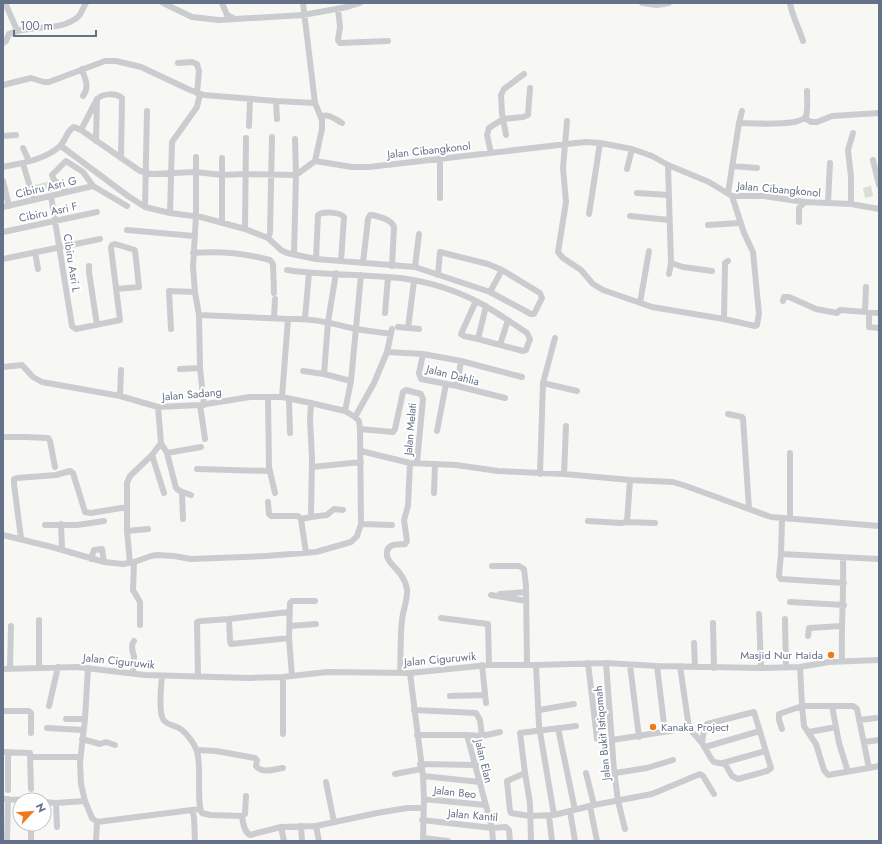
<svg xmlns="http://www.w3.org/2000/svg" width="882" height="844" font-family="Jost,sans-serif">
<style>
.grass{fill:url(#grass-tufts)}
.pitch{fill:#d7e0d5}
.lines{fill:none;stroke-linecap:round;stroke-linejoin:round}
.minor{stroke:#caccd0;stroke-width:6}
.poi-dot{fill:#ef7a1d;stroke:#fff;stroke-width:1.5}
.labels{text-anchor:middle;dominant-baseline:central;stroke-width:4;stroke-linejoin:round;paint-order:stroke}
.street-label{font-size:11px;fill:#647188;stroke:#fff}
.poi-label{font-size:11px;fill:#647188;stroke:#fff;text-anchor:end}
</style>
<defs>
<pattern id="grass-tufts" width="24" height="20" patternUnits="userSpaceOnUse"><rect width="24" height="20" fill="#d7e0d5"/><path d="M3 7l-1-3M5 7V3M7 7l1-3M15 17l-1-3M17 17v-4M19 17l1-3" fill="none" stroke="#b2bab3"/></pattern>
</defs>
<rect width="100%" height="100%" fill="#f7f8f4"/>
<path class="grass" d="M 871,186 L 873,196 L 865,198 L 863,188 Z"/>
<path class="pitch" d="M 50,181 L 53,191 L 38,194 L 35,185 Z"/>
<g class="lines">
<path class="minor" d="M 5,3 L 17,30
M 163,3 L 192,17 L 219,20 L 303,15 L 347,7 L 360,3
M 222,3 L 227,15 L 233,18
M 303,3 L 315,103 L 322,120 L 322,129 L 315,161
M 642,3 L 657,5 L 669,3
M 790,3 C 792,16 799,28 803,41
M 338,9 L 340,27 L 338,40 L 340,43 L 388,41
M 3,43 L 6,41 L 9,34 C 31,23 58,33 78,17 C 82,13 83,7 86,3
M 178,63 L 192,62 L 197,64 L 199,71 L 197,93
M 82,69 C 85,80 90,86 83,96
M 3,85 L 31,78 L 44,82 L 49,82 L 105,61 L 116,61 L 141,67 L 190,90 L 204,95 L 276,101 L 315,103
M 276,101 L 277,119
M 321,116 C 330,114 335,119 342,123
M 805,118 L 811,122 L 817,122 L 832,116 L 879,113
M 567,121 L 563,168 L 566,202 L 558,252 L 563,258 L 581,270 L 593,284 L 603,290 L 652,307 L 724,319 L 755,326 L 757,325 L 759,314 L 753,252 L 744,233 L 732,196
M 739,123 C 750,123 801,127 806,116 C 808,111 807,97 807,91
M 249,126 L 250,100
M 81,130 L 97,99
M 506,135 L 502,114 L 501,95 L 504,89 L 524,74
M 3,136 L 16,135
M 96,141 L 97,99 C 103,93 116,93 122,98 L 121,158
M 61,146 L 128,196 L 145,207 L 170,213 L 201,217 L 245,229 L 268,238 L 281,250 L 287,253 L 316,259 L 415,267 L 490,292 L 531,314 L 534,314 L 542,298 L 540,293 L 502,270
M 23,148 L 29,161
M 491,153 L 487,135 L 489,128 L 503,119 L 523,117 L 528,115 L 530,88
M 196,157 L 196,216 L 193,267 L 195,292 L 199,315 L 200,368 L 204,405
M 222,158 L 222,223
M 873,160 L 879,185
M 668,165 L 671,263 L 683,267 L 712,271
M 732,166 L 757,168
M 3,167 C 22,163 44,160 59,147 C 66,141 66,131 74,127 L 81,130 L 140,171 L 151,174 L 196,172 L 222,175 L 246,174 L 296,175 L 315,161 L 352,167 L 369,167 L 576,143 L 586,142 L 600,143 L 632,149 L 652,156 L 668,165 L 709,182 L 732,196 L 764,196 L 804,202 L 851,204 L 879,209
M 24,167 L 34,200
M 627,169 L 632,149
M 3,181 L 9,206
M 67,192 L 54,180 L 52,175 L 66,161 L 83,172 L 93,186 L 127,206
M 637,193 L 668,195
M 728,193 L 739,123 L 742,111
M 51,196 L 72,326 L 76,329 L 120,320 L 111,248 L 112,245 L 115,244 L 135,250 L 139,287 L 116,289
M 440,198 L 440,160
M 828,203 L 830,163
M 851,204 L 851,177 L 848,150 L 853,133
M 3,207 L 93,186
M 145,207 L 147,111
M 170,213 L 172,142 L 197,107 L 200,94
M 589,214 L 600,143
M 630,216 L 669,220
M 799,222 L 799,208 L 803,204 L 804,202
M 708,225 L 740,223
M 245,229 L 246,138
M 127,230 L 194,236
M 3,232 L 97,212
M 268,238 L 270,233 L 272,137
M 35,252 L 38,269
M 193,253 C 220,251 244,253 270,260 L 273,264 L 274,293
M 294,254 L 296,175 L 295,139
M 3,259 L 100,239
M 316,259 L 318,215 C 323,211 340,212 344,217 L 341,261
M 363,263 L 368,219 L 370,215 L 372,215 C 380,217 391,219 394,227 L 392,266
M 89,266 L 89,272 L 97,325
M 415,267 L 419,234
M 287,270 C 320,275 354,274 388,277 C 418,279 451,288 478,302 C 495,311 511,322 527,333 L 530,339 L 526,350 L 523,351 L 478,339 L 486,306
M 336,273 L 328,322 L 324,374 L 351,381
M 669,274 L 671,263
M 438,275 L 440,252 L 488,264 L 502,270 L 490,292
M 476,301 L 461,334 L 464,336 L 478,339
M 783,301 L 784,297 L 789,297 L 816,309 L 837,313 L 840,310 L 879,313
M 640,303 L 649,251
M 865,312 L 866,287
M 385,313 L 388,277
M 869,313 L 869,327 L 879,328
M 199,315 L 288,319 L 282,397
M 274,318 L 275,299
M 305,318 L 309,273
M 291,319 C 314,318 334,324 356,329 C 368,331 379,332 391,334
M 724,319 L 725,263 L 728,261
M 398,327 L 419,329
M 408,328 L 414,281
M 171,329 L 169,291 L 195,292
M 500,345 L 508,320
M 387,352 L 423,354 L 461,361 L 522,377
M 423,354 L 419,373 L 421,379 L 457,386 L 505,398
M 3,367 L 22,365 L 33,377 L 42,382 L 120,396 L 158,407 L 200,405 L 250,397 L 282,397 L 311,403 L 345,411 L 355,417 L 359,421 L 360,429 L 361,524 L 357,536 L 351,542 L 316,552 L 266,556 L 191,559 L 174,556 L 157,555 L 151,556 L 134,562 L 123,564 L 104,562 L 52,547 L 3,535
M 180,369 L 200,368
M 303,371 L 324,374
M 543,383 L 577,391
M 457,386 L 461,361
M 120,396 L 121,370
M 268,397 L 269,467 L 275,493
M 289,399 L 290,433
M 200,405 L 205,439
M 345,411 L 351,381 L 361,275
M 728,414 L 742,417 L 743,418 L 749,509
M 355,417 L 374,383 L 387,352 L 392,329
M 360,429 L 393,432 L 395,429 L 403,392 L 406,390 L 421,394 L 423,399 L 417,463
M 437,431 L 446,384
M 3,437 L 25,437 L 48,438 L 50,441 L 55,467
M 161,443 L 167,453 L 176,488 L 180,491 L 191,495
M 361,451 L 410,463 L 456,465 L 498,471 L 564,474 L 630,480 L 673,482 L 686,486 L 771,517 L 879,526
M 167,453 L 201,447
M 152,455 L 164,493
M 312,467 L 361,462
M 197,469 L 269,471
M 540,474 L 543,383 L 555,338
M 564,474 L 566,426
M 182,492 L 183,519
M 434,493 L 435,464
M 268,502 L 269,514 L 271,516 L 298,516 L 301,519
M 311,517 L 327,515 L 334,509 L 343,510
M 782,518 L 781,554 L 879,559
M 790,519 L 790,453
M 588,521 L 621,523 L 627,522 L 630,480
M 627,522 L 655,523
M 61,524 L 62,549
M 361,524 L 392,525
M 45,525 L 77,525 L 104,521
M 127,531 L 148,529
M 21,538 L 14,484 L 14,479 L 17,478 L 56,475 L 70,471 L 73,473 L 85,512 L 91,513 L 127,507
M 306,553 L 301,519 L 311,517 L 312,458 L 310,420 L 311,403
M 781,554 L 779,576 L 781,579 L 844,583
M 91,559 L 94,550 L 102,549 L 104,562
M 134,562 L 133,590 L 140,602 L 140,625
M 130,563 L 127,531 L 127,483 L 130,476 L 152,455 L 161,443 L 158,407
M 492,566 L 519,566 L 524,569 L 526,586 L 527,665
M 500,594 L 526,592
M 491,595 L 526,601
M 790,602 L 844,605
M 289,612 L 229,619 L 230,641 L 231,644 L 289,638
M 759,614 L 761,668
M 441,618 L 488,624 L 489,665
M 785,619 L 786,668
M 713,623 L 714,668
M 290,626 L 316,624
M 808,636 L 809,628 L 841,626
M 694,643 L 695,667
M 842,661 C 841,627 844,592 843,558
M 588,663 L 597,739
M 606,663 L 614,770 L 618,801 L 625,829
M 482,665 L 486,703
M 536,665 L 539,726 L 554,815
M 630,665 L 639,737
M 657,666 L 665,732
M 680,666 L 689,728 L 702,743 L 712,760 L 714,762 L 725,764 L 732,776 L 738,779 L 767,771 L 771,768 L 754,712 L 707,724 L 704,729 L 702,743
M 39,667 L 39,620
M 10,668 L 11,626
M 88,668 L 85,719 L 80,762 L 81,784 L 85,801 L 92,818 L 97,822 L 96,841
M 3,669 L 77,667 L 145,675 L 249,678 L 283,677 L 327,672 L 410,673 L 489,665 L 536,665 L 606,663 L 657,666 L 761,668 L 800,667 L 829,662 L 879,660
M 133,673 L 134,656 C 132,652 131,644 134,641
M 400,673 C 401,656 400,637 402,620 C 403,610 408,599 407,589 C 406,584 404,579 401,575 C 397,568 385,561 387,552 C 388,543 398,545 405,544 L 407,541 L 404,520 L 408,506 L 410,463
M 410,673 L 423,776 L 424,799 L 423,838 L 448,841
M 162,676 C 161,686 159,712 163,719 C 166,725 174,725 179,728 C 186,732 195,744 197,752 C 202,767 196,804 202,813 L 210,815 L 242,816 C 243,823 244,832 250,835 L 281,827 L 316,826 L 377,813 L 407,808 L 423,808
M 198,676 L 197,622 L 201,621 L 229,619
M 292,676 L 289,638 L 290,603 L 292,601 L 315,601
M 283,677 L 283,734
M 450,696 L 485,695
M 49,706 L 58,667
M 832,706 L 839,743 L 848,772
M 414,710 L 476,713 L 480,720 L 482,736 L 467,735
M 539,710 L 574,704
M 3,711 L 29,711 L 31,713 L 31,733
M 66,719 L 85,719
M 859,720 L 876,718
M 576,726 L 520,733 L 525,773 L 507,781 L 510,811 L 511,813 L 530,816 L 554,815 L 594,805 L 652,794 L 700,774 L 703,776 L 714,794
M 47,728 L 83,730
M 558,728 L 575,810
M 782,729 L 779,720 L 779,714 L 802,706 L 804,726 L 816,744 L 824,770 L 828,775 L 869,768 L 857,709 L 853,706 L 802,706 L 800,667
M 809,732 L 836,727
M 417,735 L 467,735 L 492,828 L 493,841
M 482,736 L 500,732
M 82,739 L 100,744 L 106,742 L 115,745
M 612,740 L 689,728
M 864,742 L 879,740
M 705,747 L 760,731
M 197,750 L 216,751 L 255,758 L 257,760 L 256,766 C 262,774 275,769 283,768
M 3,752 L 30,753 L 31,789
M 31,757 L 79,757
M 723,763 L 765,751
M 420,764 L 476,765
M 869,768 L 879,766
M 525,773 L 530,803 L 531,841
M 586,773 L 594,805
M 615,773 L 647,768 L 673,760
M 395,774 L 421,769
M 423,776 L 480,782
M 326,782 L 334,822
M 8,790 L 8,752
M 3,799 L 24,800
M 424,799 L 485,805
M 44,802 L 56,803 L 85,801
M 56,803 L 57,827
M 590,806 L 597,841
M 192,810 L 194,817 L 195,841
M 570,811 L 575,841
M 242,816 L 245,814 L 246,796
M 549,816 L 552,841
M 422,820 L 492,828 L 506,827 L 509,830 L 510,841
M 97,822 L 200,809
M 301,826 L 302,841
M 316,826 L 319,841
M 281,827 L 284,841
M 7,841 L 8,799
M 31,841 L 31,824"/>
</g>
<g class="poi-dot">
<circle cx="831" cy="655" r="4"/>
<circle cx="653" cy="727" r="4"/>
</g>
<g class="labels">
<g class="street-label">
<text transform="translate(429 150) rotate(-6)">Jalan Cibangkonol</text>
<text transform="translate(46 187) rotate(-13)">Cibiru Asri G</text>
<text transform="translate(779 189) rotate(5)">Jalan Cibangkonol</text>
<text transform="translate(48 212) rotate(-12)">Cibiru Asri F</text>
<text transform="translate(72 263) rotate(81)">Cibiru Asri L</text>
<text transform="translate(453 375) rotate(14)">Jalan Dahlia</text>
<text transform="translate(192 394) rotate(-5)">Jalan Sadang</text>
<text transform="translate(410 429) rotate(-85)">Jalan Melati</text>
<text transform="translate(440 659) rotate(-5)">Jalan Ciguruwik</text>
<text transform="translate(119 661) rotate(6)">Jalan Ciguruwik</text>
<text transform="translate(602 733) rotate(-95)">Jalan Bukit Istiqomah</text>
<text transform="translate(484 761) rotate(76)">Jalan Elan</text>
<text transform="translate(455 792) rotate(6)">Jalan Beo</text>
<text transform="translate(473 815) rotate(5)">Jalan Kantil</text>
</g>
<g class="poi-label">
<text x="823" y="655">Masjid Nur Haida</text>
<text x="661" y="727" text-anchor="start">Kanaka Project</text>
</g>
</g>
<rect width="882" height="844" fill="none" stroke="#647188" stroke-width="8"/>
<g transform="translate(32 812) rotate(64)"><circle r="19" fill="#ffffff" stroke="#c1c6cf"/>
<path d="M0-3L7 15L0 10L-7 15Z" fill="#ef7a1d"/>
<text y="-6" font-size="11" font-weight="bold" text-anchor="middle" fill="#647188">N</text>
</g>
<path d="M14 30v6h82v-6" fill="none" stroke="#647188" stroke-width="2"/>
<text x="20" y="30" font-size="12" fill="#647188" stroke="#ffffff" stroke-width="3" paint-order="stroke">100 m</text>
</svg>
